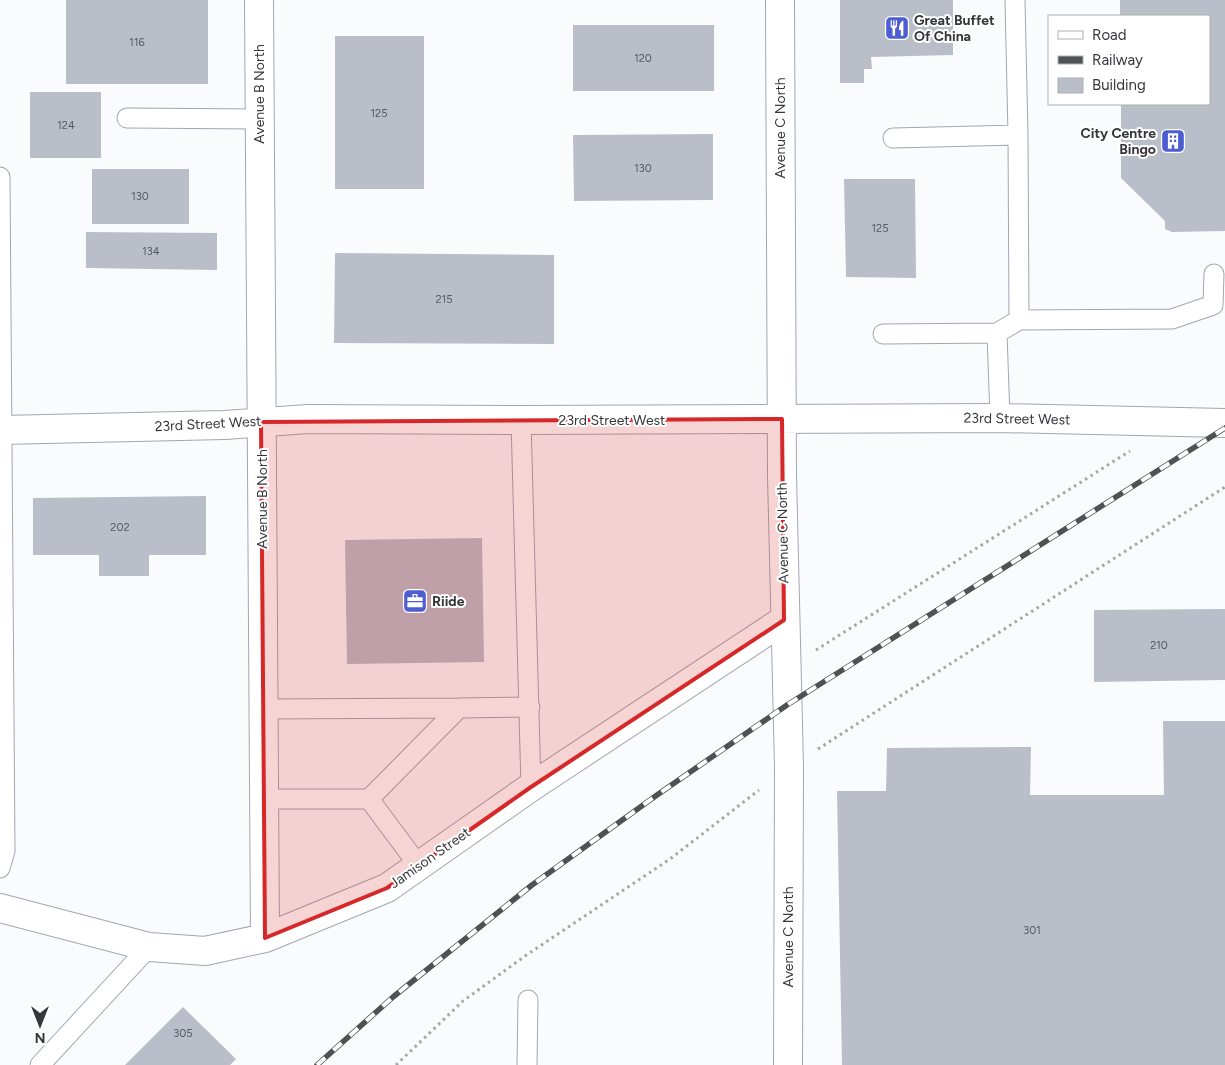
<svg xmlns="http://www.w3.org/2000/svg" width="1225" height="1065" font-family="Figtree,sans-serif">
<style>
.building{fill:#babec9}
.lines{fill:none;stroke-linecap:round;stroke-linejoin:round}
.service-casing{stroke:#a3a6b1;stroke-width:21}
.minor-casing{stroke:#a3a6b1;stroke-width:30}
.path{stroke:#a3a5a8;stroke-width:3;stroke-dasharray:2.5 4;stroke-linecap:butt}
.service{stroke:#fff;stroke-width:19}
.minor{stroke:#fff;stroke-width:28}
.rail-casing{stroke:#4f5155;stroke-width:5.5}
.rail{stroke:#fff;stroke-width:4;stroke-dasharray:11;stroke-linecap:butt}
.marked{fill:#d62828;fill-opacity:0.2;stroke:#d62828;stroke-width:4;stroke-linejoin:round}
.labels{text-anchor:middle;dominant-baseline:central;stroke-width:4;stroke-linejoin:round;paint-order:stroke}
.number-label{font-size:11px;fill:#56595e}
.poi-label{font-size:14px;font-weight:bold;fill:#35373b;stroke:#fff;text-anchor:start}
.street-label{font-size:14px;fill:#35373b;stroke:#fff}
</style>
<rect width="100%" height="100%" fill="#fafbfd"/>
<path class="building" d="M 66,0 L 208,0 L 208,84 L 66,84 Z
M 840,0 L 953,0 L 953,55 L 871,57 L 872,69 L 864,69 L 864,83 L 840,83 Z
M 1120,0 L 1225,0 L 1225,231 L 1172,232 L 1165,229 L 1165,221 L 1121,178 L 1121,104 L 1209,104 L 1209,16 L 1120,16 Z
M 573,25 L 714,25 L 714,91 L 573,91 Z
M 335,36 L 424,36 L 424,189 L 335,189 Z
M 30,92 L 101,92 L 101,158 L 30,158 Z
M 713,134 L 713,200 L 574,201 L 573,135 Z
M 92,169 L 189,169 L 189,224 L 92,224 Z
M 844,179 L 915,179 L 916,278 L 846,277 Z
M 86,232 L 217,233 L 217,270 L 86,268 Z
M 335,253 L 554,255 L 554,344 L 334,343 Z
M 206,496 L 206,555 L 149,555 L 149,576 L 99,576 L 99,555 L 33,555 L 33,498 Z
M 482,538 L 484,662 L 347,664 L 345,540 Z
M 1225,609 L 1225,680 L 1094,682 L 1094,610 Z
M 1163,721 L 1225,721 L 1225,1065 L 842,1065 L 837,791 L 886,791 L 887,748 L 1031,747 L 1030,795 L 1164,795 Z
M 183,1007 L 236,1059 L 230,1065 L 125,1065 Z"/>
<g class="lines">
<defs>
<path id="service" d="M 127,118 L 259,119
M 893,138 L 1018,135
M 0,177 L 5,851 L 0,868
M 1019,320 L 1172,319 L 1213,305 L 1214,274
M 883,334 L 997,333
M 1000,418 L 997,333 L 1019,320 L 1018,135 L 1015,0
M 521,420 L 531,787
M 263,709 L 459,708
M 264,799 L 369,799
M 419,866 L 369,799 L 459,708 L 530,707
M 40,1065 L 149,947
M 527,1065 L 528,1000"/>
<path id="minor" d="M 259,0 L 265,938
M 780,0 L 782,475 L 789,767 L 788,1065
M 0,430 L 225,425 L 308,419 L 521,420 L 1000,418 L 1225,423
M 0,908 L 149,947 L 205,951 L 265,938 L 387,888 L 531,787 L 784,620"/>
</defs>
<use href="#service" class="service-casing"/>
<use href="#minor" class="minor-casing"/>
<path class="path" d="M 816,650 L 1130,451
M 818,749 L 1225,487
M 396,1065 L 463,1001 L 525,956 L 670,859 L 759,790"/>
<use href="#service" class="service"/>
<use href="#minor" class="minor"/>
<defs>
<path id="rail" d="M 317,1065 L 393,997 L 532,885 L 657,795 L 787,705 L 1225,428"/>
</defs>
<use href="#rail" class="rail-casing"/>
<use href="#rail" class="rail"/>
</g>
<path class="marked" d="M 782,419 L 784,620 L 531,787 L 387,888 L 265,938 L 261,422 Z"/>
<defs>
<symbol id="restaurant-square" viewBox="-11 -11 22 22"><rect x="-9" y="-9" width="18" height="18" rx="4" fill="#4d5dd2" stroke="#fff"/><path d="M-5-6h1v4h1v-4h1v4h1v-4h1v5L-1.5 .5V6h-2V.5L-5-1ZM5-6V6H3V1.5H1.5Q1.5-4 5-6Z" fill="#fff"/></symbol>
<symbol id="building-square" viewBox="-11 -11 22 22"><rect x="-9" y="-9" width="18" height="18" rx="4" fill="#4d5dd2" stroke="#fff"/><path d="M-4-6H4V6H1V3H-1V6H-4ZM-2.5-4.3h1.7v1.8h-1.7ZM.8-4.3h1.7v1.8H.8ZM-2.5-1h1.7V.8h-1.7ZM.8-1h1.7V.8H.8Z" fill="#fff"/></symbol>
<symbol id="office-square" viewBox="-11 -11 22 22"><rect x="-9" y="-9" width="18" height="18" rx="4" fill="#4d5dd2" stroke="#fff"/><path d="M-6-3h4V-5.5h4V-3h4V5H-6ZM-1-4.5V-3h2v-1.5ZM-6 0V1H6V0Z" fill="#fff"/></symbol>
</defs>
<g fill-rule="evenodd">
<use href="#restaurant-square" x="883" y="14" width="28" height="28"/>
<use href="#building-square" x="1159" y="127" width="28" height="28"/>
<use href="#office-square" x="401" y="587" width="28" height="28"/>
</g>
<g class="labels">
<g class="number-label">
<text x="137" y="42">116</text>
<text x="643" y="58">120</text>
<text x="379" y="113">125</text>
<text x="66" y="125">124</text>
<text x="643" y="168">130</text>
<text x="140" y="196">130</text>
<text x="880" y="228">125</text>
<text x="151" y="251">134</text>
<text x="444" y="299">215</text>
<text x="120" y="527">202</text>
<text x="1159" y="645">210</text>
<text x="1032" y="930">301</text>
<text x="183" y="1033">305</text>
</g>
<g class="poi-label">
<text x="914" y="20">Great Buffet<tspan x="914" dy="16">Of China</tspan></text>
<text x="1156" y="133" text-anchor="end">City Centre<tspan x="1156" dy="16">Bingo</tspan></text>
<text x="432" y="601">Riide</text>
</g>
<g class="street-label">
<text transform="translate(259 94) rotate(-90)">Avenue B North</text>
<text transform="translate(780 128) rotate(-90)">Avenue C North</text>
<text transform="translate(1017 419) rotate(1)">23rd Street West</text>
<text x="612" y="420">23rd Street West</text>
<text transform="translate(208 424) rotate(-3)">23rd Street West</text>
<text transform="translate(262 499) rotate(-90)">Avenue B North</text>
<text transform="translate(783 533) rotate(-91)">Avenue C North</text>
<text transform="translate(430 858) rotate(-35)">Jamison Street</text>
<text transform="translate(788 937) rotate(-90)">Avenue C North</text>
</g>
</g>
<rect x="1048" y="15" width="162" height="90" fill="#ffffff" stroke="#aeafb1"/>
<rect x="1058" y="31" width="25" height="8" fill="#ffffff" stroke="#aeafb1"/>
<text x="1092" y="40" font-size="15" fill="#35373b">Road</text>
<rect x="1058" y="56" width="25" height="8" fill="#4f5155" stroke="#aeafb1"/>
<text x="1092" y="65" font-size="15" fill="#35373b">Railway</text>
<rect x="1058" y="78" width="25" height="15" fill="#babec9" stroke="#aeafb1"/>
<text x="1092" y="90" font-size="15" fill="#35373b">Building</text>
<g transform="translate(40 1025) rotate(180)" stroke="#ffffff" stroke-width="4" paint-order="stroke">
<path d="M0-4L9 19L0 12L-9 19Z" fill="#35373b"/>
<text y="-8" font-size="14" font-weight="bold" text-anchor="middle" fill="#35373b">N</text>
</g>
</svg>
